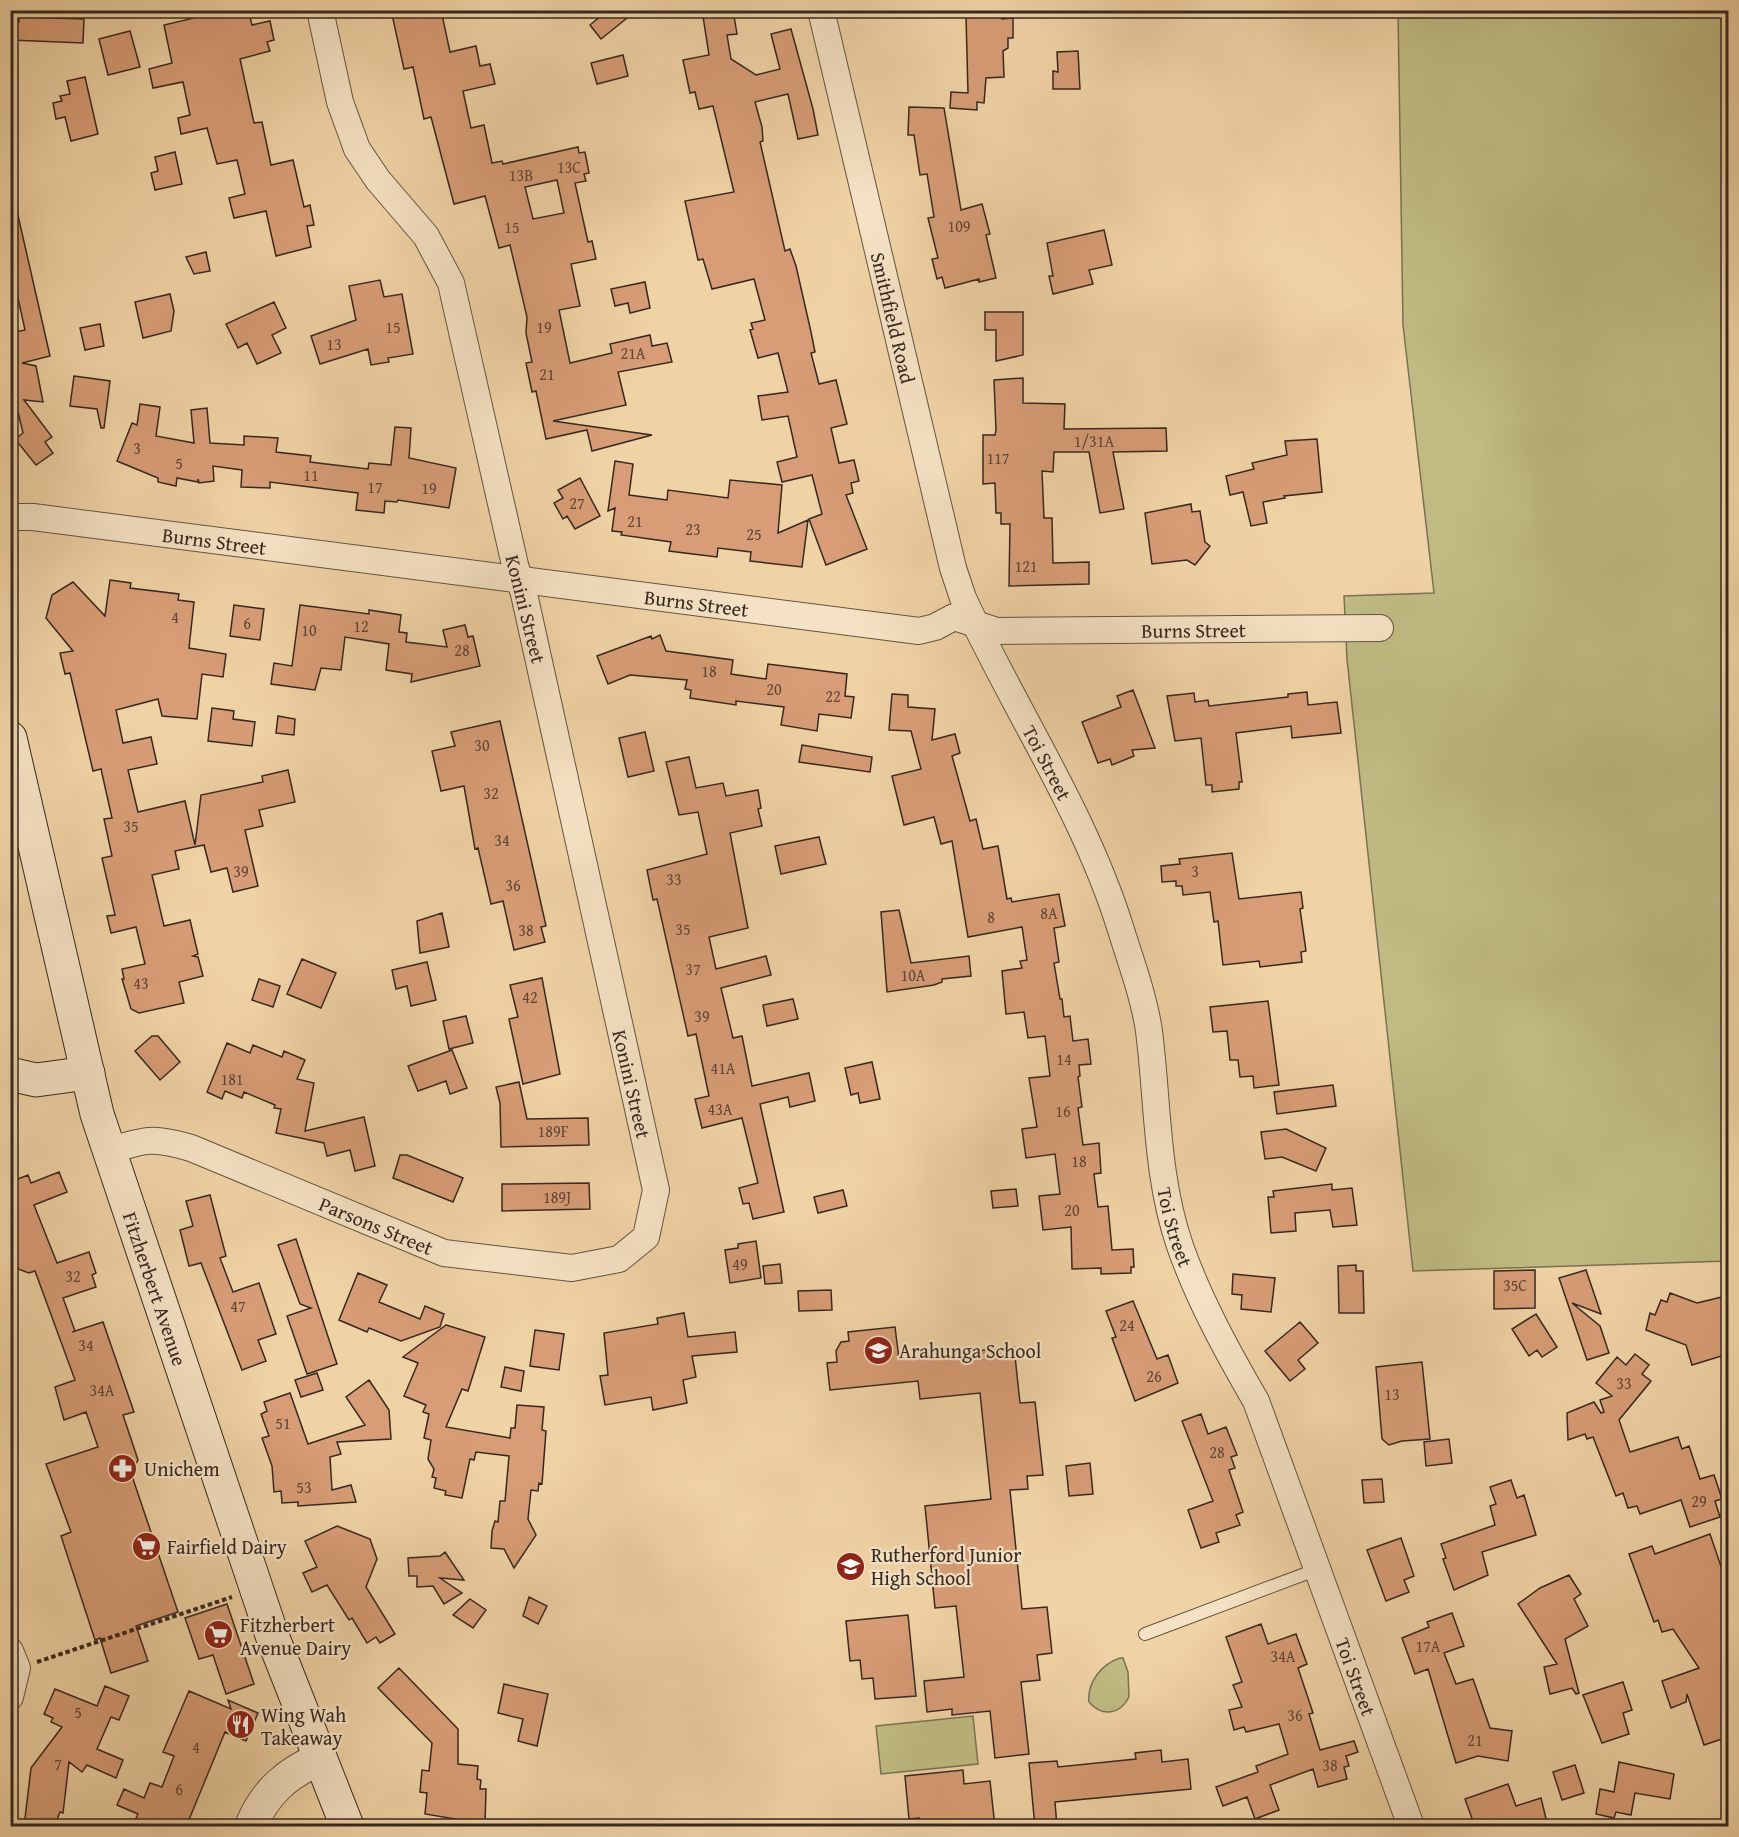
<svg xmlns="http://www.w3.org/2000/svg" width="1739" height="1837" font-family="'Gentium Book Plus',serif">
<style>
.green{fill:#bfbb82;stroke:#7a7252;stroke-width:1.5}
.building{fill:#d89d76;stroke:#362822;stroke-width:1.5;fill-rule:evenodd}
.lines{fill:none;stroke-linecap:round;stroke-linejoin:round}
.service-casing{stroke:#645343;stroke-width:14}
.minor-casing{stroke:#645343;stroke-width:28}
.tertiary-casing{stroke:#645343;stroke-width:34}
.secondary-casing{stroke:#362822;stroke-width:35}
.path{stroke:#362822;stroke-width:4;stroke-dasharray:4.5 3;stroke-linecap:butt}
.service{stroke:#f5e2c4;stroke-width:12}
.minor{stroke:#f5e2c4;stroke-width:26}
.tertiary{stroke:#f5e2c4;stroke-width:32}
.secondary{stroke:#f5e2c4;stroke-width:33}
.labels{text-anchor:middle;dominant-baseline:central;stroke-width:4.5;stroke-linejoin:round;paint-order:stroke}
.number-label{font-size:16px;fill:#5e4537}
.street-label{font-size:20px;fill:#362822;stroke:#f5e2c4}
.poi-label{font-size:20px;fill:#362822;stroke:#f5e2c4;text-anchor:start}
</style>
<rect width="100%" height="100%" fill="#f0d3a5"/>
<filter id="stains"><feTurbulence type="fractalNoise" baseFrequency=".00333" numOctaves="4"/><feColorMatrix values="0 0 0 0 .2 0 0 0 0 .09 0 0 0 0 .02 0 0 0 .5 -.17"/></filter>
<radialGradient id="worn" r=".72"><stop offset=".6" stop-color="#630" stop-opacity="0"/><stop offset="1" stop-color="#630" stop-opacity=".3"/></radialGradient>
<path class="green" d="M 1398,11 L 1728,11 L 1728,1261 L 1413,1271 L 1347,659 L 1344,596 L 1434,593 L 1403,325 Z
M 1120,1658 L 1123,1658 L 1128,1672 L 1129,1697 C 1120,1715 1102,1717 1089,1702 C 1087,1682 1102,1664 1120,1658 Z
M 973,1716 L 978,1764 L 881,1774 L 876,1726 Z"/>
<path class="building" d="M 193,10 L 248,10 L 252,25 L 270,21 L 274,40 L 267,42 L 270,51 L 240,59 L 254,123 L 262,122 L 271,165 L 293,160 L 304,207 L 310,205 L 314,225 L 307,226 L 311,247 L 276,256 L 266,211 L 234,218 L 229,198 L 245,194 L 237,160 L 217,164 L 207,128 L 181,134 L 178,118 L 190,115 L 183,82 L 153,88 L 149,69 L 172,63 L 164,25 L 194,18 Z
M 391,10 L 441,10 L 450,52 L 476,46 L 480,66 L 490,64 L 495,84 L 463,91 L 471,128 L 484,125 L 492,163 L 502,161 L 503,164 L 578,147 L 579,153 L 585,152 L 589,173 L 584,174 L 586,181 L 575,183 L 588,242 L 592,241 L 596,259 L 571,264 L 580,306 L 559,310 L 570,363 L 612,353 L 610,344 L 650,335 L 652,346 L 667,343 L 672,362 L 618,372 L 626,405 L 553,421 L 652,435 L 592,451 L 587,430 L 546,439 L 536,391 L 532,392 L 526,363 L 532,362 L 526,333 L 527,317 L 510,245 L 499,248 L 485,196 L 454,204 L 431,117 L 424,119 L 413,67 L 404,69 ZM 557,180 L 564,213 L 533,219 L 525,187 Z
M 608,10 L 637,10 L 601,39 L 590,25 Z
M 702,10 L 733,10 L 737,34 L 727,35 L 731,59 L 756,75 L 780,69 L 771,34 L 791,29 L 813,109 L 818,135 L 798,139 L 788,94 L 755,102 L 762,127 L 763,141 L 760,142 L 785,251 L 790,249 L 796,266 L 811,332 L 815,352 L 811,353 L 819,384 L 836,380 L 847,424 L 831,428 L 839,463 L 854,460 L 859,481 L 851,483 L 853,493 L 846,495 L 867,549 L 826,565 L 809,519 L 822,514 L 812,475 L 782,482 L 777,462 L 797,457 L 788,416 L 762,420 L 758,396 L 788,392 L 778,353 L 758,358 L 750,330 L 753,329 L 751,323 L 765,320 L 754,279 L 712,289 L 703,259 L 698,260 L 685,201 L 734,192 L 713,106 L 699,109 L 695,92 L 690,93 L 683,60 L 709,55 Z
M 966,16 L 1002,16 L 1002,19 L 1013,18 L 1013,38 L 1008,38 L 1008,48 L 1003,51 L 1004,77 L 986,78 L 984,103 L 977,102 L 977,110 L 950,108 L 951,92 L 968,93 Z
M 19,17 L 84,19 L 83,43 L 10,40 L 10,23 L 19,22 Z
M 130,31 L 140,67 L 108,75 L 99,39 Z
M 1078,51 L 1080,89 L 1053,89 L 1053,71 L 1058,72 L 1057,52 Z
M 623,55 L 628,76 L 597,84 L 591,63 Z
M 85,77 L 98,134 L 71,141 L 65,117 L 56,119 L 53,103 L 62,101 L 60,96 L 70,94 L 67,81 Z
M 909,107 L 944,108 L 961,210 L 982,204 L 990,234 L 986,235 L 996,278 L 979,282 L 979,279 L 945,288 L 942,277 L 937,279 L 932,259 L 938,258 L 928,218 L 934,217 L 927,174 L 920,175 L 914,135 L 908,135 Z
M 175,152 L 182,184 L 155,190 L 151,173 L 158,171 L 155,157 Z
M 17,211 L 50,356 L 22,363 L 36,366 L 43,402 L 24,400 L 52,437 L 45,442 L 53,453 L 36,465 L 15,439 L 23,433 L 15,399 L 10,398 L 10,333 L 25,330 L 10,262 L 10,212 Z
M 1104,230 L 1112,265 L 1089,270 L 1093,284 L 1053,294 L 1049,276 L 1053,276 L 1047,243 Z
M 206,252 L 210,271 L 194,274 L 186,257 Z
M 380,280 L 384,297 L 402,294 L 413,354 L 388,358 L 389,362 L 371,365 L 368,349 L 320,364 L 311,336 L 356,320 L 349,286 Z
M 645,282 L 650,308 L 630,313 L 628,303 L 615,306 L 611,289 Z
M 170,294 L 174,311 L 171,331 L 143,338 L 135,302 Z
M 274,302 L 286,328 L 272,335 L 281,353 L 257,364 L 247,343 L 238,348 L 226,324 Z
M 985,312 L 1023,312 L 1023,355 L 996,361 L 996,330 L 985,330 Z
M 100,324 L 104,346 L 85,350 L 80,328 Z
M 74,376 L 110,381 L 104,428 L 101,428 L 97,409 L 70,406 Z
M 1023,378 L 1023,403 L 1065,404 L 1064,429 L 1166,428 L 1167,451 L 1113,452 L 1124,509 L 1100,513 L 1089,452 L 1054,452 L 1053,472 L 1042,471 L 1044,518 L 1052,518 L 1053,563 L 1089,562 L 1089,584 L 1009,586 L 1010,524 L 1001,524 L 1001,513 L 996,513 L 995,483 L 983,484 L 983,435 L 995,435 L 996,430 L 994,380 Z
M 140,404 L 160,407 L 156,436 L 194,443 L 191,410 L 207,408 L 210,443 L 244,445 L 244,436 L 278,438 L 276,452 L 311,456 L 310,462 L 368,469 L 369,463 L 391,465 L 395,427 L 411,428 L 409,458 L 456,468 L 449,508 L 398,500 L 397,502 L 385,501 L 384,513 L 356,510 L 358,493 L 270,482 L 270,488 L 241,487 L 242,470 L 213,466 L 214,481 L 199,483 L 198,479 L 198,482 L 177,478 L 176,486 L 158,482 L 158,478 L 117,461 L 132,423 L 137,425 Z
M 1317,439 L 1322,492 L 1284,496 L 1285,498 L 1263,502 L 1267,523 L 1251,526 L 1243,492 L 1230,495 L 1226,476 L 1254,469 L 1252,463 L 1287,455 L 1285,441 Z
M 615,461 L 633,464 L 629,495 L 667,500 L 668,490 L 728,498 L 730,480 L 782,485 L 778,533 L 808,520 L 802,567 L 750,561 L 751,552 L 718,548 L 717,557 L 669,551 L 671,542 L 621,535 L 622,532 L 612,531 L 615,508 L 608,511 Z
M 580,478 L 600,516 L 575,529 L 567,516 L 563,519 L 554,503 L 563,498 L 558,490 Z
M 1191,504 L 1192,512 L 1200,511 L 1205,542 L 1210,546 L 1195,565 L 1187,560 L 1152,564 L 1145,513 Z
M 110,580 L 131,583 L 130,588 L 179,594 L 178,600 L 194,602 L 189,648 L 226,654 L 223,677 L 202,674 L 197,719 L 162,716 L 158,699 L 116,710 L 123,743 L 151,737 L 157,764 L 128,770 L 138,812 L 185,801 L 195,845 L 201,795 L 263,782 L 262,776 L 288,770 L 295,802 L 259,810 L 263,826 L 245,830 L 258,886 L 233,892 L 227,868 L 211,872 L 204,845 L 175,851 L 179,869 L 152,875 L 164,926 L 190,920 L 198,954 L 193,956 L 198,957 L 203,976 L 179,982 L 184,1003 L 139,1013 L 131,1009 L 122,979 L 124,979 L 122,969 L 145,964 L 136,927 L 111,933 L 107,916 L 115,915 L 102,858 L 112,856 L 104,819 L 112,818 L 101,769 L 93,771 L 70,673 L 65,674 L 60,653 L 73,651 L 46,618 L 52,595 L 73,582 L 105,616 Z
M 234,605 L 264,609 L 260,640 L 230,636 Z
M 300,605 L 369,614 L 369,610 L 401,615 L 399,632 L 407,633 L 406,642 L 447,647 L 443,630 L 465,625 L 468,637 L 473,636 L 480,666 L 411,682 L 412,674 L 386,670 L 389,644 L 345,637 L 341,670 L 321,668 L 315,690 L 271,684 L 274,663 L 292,666 Z
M 660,635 L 666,651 L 733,660 L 731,674 L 766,679 L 768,664 L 847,674 L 845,696 L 854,697 L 851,718 L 819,714 L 817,731 L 781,725 L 784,707 L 736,701 L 736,705 L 690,698 L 691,690 L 685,689 L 687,680 L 630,675 L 608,684 L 597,656 L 651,636 L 652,639 Z
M 1133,690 L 1155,748 L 1132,750 L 1134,756 L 1112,765 L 1110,759 L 1098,763 L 1082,722 L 1121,707 L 1117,696 Z
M 1307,692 L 1308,705 L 1337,702 L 1341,733 L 1292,738 L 1291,726 L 1236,733 L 1242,782 L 1239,782 L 1239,789 L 1212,792 L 1212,785 L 1206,785 L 1201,738 L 1175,741 L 1167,696 L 1194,693 L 1195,702 L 1208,700 L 1209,706 L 1288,697 L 1288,694 Z
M 892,694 L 908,695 L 908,707 L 935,709 L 932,740 L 955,734 L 960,753 L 952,756 L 970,821 L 976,819 L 983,849 L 998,846 L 1007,899 L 1011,898 L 1012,902 L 1059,894 L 1065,926 L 1054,928 L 1059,962 L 1054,963 L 1060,999 L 1062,999 L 1064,1017 L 1070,1016 L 1073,1041 L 1088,1039 L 1091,1064 L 1079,1065 L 1080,1076 L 1078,1077 L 1082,1107 L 1078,1108 L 1083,1145 L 1099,1143 L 1101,1173 L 1094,1174 L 1098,1207 L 1108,1206 L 1112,1250 L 1133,1249 L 1134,1267 L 1131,1267 L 1131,1273 L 1101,1274 L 1101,1268 L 1072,1269 L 1071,1227 L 1043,1230 L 1039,1196 L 1060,1194 L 1055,1154 L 1026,1158 L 1022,1129 L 1037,1127 L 1029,1078 L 1050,1076 L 1045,1036 L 1028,1038 L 1024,1012 L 1006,1014 L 1002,971 L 1022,968 L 1020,961 L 1027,960 L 1022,927 L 968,937 L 952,841 L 941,844 L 934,817 L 904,825 L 892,776 L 921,769 L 911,731 L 889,730 Z
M 212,708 L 234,711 L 233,719 L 255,722 L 252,746 L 208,741 Z
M 278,716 L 295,719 L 294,735 L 276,733 Z
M 500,721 L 546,926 L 541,927 L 545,942 L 514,950 L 503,901 L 491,904 L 478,848 L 475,849 L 464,786 L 441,791 L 432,751 L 455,746 L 451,732 Z
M 645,732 L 654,771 L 628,777 L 619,738 Z
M 802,745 L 872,757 L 870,772 L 799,762 Z
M 689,757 L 696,788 L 723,783 L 726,796 L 758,790 L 761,808 L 758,809 L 762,826 L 730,833 L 748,928 L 709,937 L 716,969 L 766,956 L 771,975 L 721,988 L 733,1038 L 742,1036 L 752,1086 L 809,1073 L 815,1101 L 790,1107 L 788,1097 L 760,1104 L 784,1212 L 753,1219 L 749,1203 L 743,1204 L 739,1188 L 758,1183 L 742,1118 L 702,1128 L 695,1099 L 709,1096 L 696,1034 L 688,1036 L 657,899 L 653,900 L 647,870 L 707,854 L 698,812 L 679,815 L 666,762 Z
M 819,837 L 826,864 L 781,874 L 775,846 Z
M 1232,853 L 1239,899 L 1301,892 L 1303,908 L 1300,909 L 1306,951 L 1301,952 L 1302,962 L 1260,967 L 1259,961 L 1223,965 L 1218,921 L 1214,922 L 1210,892 L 1183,895 L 1182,886 L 1176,886 L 1176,881 L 1162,882 L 1161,866 L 1180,864 L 1179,859 Z
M 899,910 L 911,963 L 969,956 L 971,976 L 942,979 L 942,982 L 934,985 L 887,992 L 881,912 Z
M 442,913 L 449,947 L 420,953 L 417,921 Z
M 302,959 L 336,973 L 321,1008 L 287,994 Z
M 427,962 L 436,1000 L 411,1006 L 407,986 L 396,989 L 392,970 Z
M 542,978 L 560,1074 L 523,1084 L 509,1019 L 518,1017 L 510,985 Z
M 259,979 L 280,986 L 273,1007 L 252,1000 Z
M 793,999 L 798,1019 L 767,1026 L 763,1005 Z
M 1268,1001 L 1279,1085 L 1254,1088 L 1253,1076 L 1240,1077 L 1238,1060 L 1230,1060 L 1227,1031 L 1213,1032 L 1210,1007 Z
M 466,1016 L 473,1043 L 449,1049 L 443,1021 Z
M 152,1036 L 158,1036 L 180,1062 L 160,1080 L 135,1051 Z
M 227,1043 L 250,1053 L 253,1045 L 282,1057 L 284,1051 L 305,1060 L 297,1079 L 314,1083 L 305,1131 L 364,1117 L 375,1166 L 355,1171 L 350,1150 L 327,1156 L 324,1143 L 276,1133 L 281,1109 L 274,1108 L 275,1105 L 244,1092 L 242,1098 L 225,1091 L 222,1099 L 207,1092 Z
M 452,1050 L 467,1088 L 450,1094 L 446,1081 L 418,1091 L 408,1066 Z
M 872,1062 L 880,1099 L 860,1103 L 858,1093 L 851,1095 L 845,1068 Z
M 519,1082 L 527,1119 L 588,1118 L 589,1145 L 501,1147 L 500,1103 L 496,1087 Z
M 1333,1085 L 1336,1106 L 1277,1114 L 1274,1092 Z
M 1286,1129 L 1326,1148 L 1316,1171 L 1282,1157 L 1265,1159 L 1261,1132 Z
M 400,1155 L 407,1155 L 463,1178 L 453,1202 L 393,1178 Z
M 59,1172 L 67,1192 L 34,1205 L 57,1263 L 89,1252 L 96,1273 L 92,1275 L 96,1287 L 63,1298 L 75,1331 L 72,1332 L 103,1322 L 134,1412 L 123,1415 L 138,1460 L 131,1473 L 178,1612 L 136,1626 L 148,1661 L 111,1673 L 100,1638 L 95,1640 L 61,1536 L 71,1532 L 46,1464 L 98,1447 L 86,1412 L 64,1420 L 55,1387 L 75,1380 L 35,1271 L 29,1273 L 10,1266 L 10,1182 L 28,1175 L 31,1183 Z
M 589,1183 L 590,1209 L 502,1211 L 502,1184 Z
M 1332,1184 L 1332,1190 L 1352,1188 L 1357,1225 L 1333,1227 L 1330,1210 L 1295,1213 L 1296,1231 L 1271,1233 L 1268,1197 L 1274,1197 L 1273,1191 Z
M 1016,1189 L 1018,1206 L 993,1208 L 991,1191 Z
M 843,1190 L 847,1206 L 818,1213 L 814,1197 Z
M 210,1195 L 226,1256 L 220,1258 L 233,1292 L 259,1283 L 276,1334 L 258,1340 L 266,1361 L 242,1370 L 201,1263 L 189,1266 L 180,1230 L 193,1226 L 186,1201 Z
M 296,1239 L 337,1364 L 307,1374 L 287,1316 L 311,1308 L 300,1304 L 278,1245 Z
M 756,1241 L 761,1278 L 730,1283 L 725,1250 L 738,1248 L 738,1244 Z
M 780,1264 L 782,1283 L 765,1284 L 763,1266 Z
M 1356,1265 L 1356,1271 L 1363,1271 L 1364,1313 L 1339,1313 L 1338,1266 Z
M 1535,1270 L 1535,1308 L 1494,1309 L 1494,1271 Z
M 1586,1270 L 1601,1314 L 1572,1303 L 1600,1326 L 1609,1353 L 1587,1360 L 1559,1278 Z
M 358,1273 L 387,1285 L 379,1302 L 420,1319 L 425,1306 L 444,1314 L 440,1327 L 401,1341 L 369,1328 L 367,1332 L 339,1320 Z
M 1233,1274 L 1275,1278 L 1271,1312 L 1241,1309 L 1242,1295 L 1232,1294 Z
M 831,1290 L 832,1310 L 799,1311 L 798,1291 Z
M 1670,1293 L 1697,1303 L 1726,1296 L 1728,1354 L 1692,1365 L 1686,1345 L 1646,1330 L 1650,1313 L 1655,1315 L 1661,1300 L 1667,1302 Z
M 1133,1301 L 1157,1359 L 1168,1355 L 1178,1383 L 1135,1401 L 1112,1338 L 1116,1337 L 1106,1311 Z
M 684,1313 L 688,1337 L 735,1332 L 737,1352 L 692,1356 L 696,1377 L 683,1380 L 687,1403 L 653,1410 L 651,1397 L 605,1405 L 600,1376 L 608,1375 L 604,1333 L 658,1324 L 657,1318 Z
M 1536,1314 L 1557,1347 L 1542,1357 L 1537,1350 L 1529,1356 L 1512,1329 Z
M 1300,1322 L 1318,1343 L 1298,1360 L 1305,1369 L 1290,1381 L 1265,1351 Z
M 446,1325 L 485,1337 L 468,1391 L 462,1389 L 446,1427 L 510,1438 L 511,1428 L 515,1428 L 517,1405 L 544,1407 L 542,1430 L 546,1431 L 542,1484 L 539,1483 L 538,1491 L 531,1490 L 528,1519 L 536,1535 L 514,1568 L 504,1549 L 491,1548 L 492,1531 L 495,1521 L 498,1522 L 500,1501 L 505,1501 L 509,1456 L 476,1452 L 474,1460 L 470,1459 L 462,1498 L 445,1495 L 446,1491 L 434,1488 L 436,1478 L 432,1477 L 434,1469 L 428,1459 L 431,1440 L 424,1438 L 429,1414 L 423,1412 L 426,1405 L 404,1396 L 418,1363 L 403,1357 Z
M 895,1327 L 899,1359 L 1014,1347 L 1020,1403 L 1035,1402 L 1043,1475 L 1027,1476 L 1028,1489 L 1010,1490 L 1022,1609 L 1047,1607 L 1052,1653 L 1037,1655 L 1040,1680 L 1021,1682 L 1029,1754 L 995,1758 L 990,1711 L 952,1715 L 952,1709 L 927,1712 L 924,1681 L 964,1677 L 956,1606 L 935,1608 L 925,1506 L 991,1499 L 980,1393 L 920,1399 L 918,1381 L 830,1390 L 827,1363 L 837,1362 L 836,1351 L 841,1342 L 849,1341 L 848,1332 Z
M 535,1330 L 564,1334 L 559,1370 L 530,1366 Z
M 1635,1354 L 1649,1365 L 1642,1374 L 1651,1381 L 1619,1420 L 1630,1452 L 1678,1437 L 1682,1449 L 1689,1446 L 1700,1479 L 1714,1475 L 1722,1499 L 1715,1501 L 1720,1517 L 1690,1527 L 1681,1500 L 1640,1514 L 1637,1506 L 1628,1508 L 1623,1493 L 1616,1496 L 1593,1437 L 1587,1439 L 1585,1434 L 1568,1440 L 1567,1413 L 1594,1402 L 1601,1413 L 1604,1412 L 1600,1400 L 1612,1396 L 1596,1383 L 1617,1357 L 1626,1365 Z
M 1422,1362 L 1430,1439 L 1402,1441 L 1389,1445 L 1382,1439 L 1376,1367 Z
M 505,1367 L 524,1371 L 521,1391 L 501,1387 Z
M 317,1373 L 323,1390 L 301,1397 L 295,1380 Z
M 369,1380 L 389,1410 L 391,1439 L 337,1442 L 341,1454 L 330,1457 L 332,1490 L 351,1485 L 356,1502 L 298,1506 L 298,1502 L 282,1503 L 281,1491 L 274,1492 L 272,1466 L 262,1438 L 269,1436 L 261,1414 L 267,1411 L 264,1402 L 290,1393 L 308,1444 L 365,1425 L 346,1397 Z
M 1201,1414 L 1208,1434 L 1226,1427 L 1237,1455 L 1231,1457 L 1235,1468 L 1229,1470 L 1243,1512 L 1236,1515 L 1240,1525 L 1216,1533 L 1219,1542 L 1201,1548 L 1188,1510 L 1213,1501 L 1182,1421 Z
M 1449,1439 L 1452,1463 L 1426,1466 L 1424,1442 Z
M 1090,1463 L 1093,1494 L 1069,1496 L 1066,1466 Z
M 1382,1479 L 1384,1502 L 1364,1503 L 1362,1480 Z
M 1511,1480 L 1517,1498 L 1524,1495 L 1536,1535 L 1482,1552 L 1488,1575 L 1454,1590 L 1443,1559 L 1446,1558 L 1441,1544 L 1495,1525 L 1490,1506 L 1496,1504 L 1490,1487 Z
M 337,1526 L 370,1539 L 377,1559 L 366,1587 L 395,1634 L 380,1643 L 376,1637 L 367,1643 L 352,1618 L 349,1620 L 327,1585 L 312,1592 L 303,1573 L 317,1567 L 305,1541 Z
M 1710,1534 L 1728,1587 L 1728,1737 L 1704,1745 L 1687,1694 L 1686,1702 L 1671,1708 L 1662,1681 L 1699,1668 L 1673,1629 L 1662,1632 L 1658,1620 L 1654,1622 L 1629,1554 L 1652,1546 L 1655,1554 Z
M 1401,1538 L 1414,1576 L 1404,1580 L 1409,1592 L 1386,1601 L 1367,1550 Z
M 445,1552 L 464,1580 L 440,1578 L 462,1593 L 444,1604 L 433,1586 L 417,1587 L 417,1576 L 409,1576 L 408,1558 L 440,1556 Z
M 1569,1575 L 1581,1594 L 1574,1599 L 1588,1626 L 1565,1639 L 1579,1693 L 1576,1694 L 1572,1688 L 1550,1694 L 1544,1667 L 1557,1664 L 1518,1604 L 1540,1588 Z
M 529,1597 L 547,1606 L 538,1624 L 523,1616 Z
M 470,1599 L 486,1610 L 473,1628 L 453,1615 Z
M 227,1604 L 254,1684 L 226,1694 L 213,1655 L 199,1659 L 185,1618 Z
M 1452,1613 L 1464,1646 L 1444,1653 L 1456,1684 L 1473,1679 L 1490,1728 L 1512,1731 L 1508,1761 L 1478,1756 L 1456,1763 L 1428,1669 L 1415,1674 L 1402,1638 L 1429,1627 L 1427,1622 Z
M 908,1615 L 916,1696 L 875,1699 L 873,1678 L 862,1679 L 860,1660 L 850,1661 L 846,1621 Z
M 1261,1624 L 1268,1644 L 1296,1634 L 1307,1664 L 1298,1668 L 1313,1713 L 1309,1714 L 1320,1750 L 1354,1741 L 1358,1752 L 1346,1756 L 1349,1766 L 1344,1767 L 1347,1779 L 1318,1787 L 1313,1769 L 1270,1785 L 1279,1810 L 1255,1819 L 1247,1797 L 1223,1806 L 1216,1787 L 1258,1772 L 1256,1766 L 1288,1754 L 1279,1724 L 1246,1732 L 1244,1727 L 1234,1730 L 1229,1710 L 1242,1707 L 1233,1685 L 1242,1682 L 1226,1637 Z
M 399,1668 L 458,1729 L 458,1764 L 478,1766 L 477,1779 L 481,1780 L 480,1789 L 486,1789 L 485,1824 L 425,1814 L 427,1793 L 420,1792 L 422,1770 L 429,1771 L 432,1743 L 378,1688 Z
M 1623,1682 L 1632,1710 L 1623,1713 L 1629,1734 L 1602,1743 L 1583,1695 Z
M 504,1684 L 548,1694 L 537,1746 L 518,1741 L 523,1719 L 498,1713 Z
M 105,1686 L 129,1696 L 119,1720 L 111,1717 L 97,1749 L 123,1760 L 116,1778 L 87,1765 L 82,1772 L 69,1762 L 63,1813 L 60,1812 L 54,1827 L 24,1827 L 31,1768 L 62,1727 L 51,1722 L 53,1718 L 44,1714 L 55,1689 L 97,1706 Z
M 189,1691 L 231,1709 L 228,1700 L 258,1713 L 246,1741 L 225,1732 L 186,1827 L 132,1827 L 138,1814 L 117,1805 L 124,1789 L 144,1798 L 150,1783 L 162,1787 L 174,1756 L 163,1752 Z
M 1161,1750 L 1162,1762 L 1188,1759 L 1191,1789 L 1055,1802 L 1057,1827 L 1035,1827 L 1029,1763 L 1057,1761 L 1058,1767 L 1136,1759 L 1135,1753 Z
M 1619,1762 L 1674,1774 L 1670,1799 L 1635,1793 L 1631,1815 L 1616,1812 L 1614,1818 L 1596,1814 L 1600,1789 L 1614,1792 Z
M 1575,1765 L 1584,1793 L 1562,1800 L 1553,1772 Z
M 963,1770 L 964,1784 L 990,1781 L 995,1827 L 944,1827 L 943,1820 L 919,1822 L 919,1818 L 909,1819 L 905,1776 Z
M 1508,1784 L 1516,1806 L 1541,1798 L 1548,1827 L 1475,1827 L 1465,1799 Z"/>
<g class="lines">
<defs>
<path id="service" d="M 1145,1634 L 1318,1569"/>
<g id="minor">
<path id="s1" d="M 821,10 L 953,568 L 963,598 C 1014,709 1085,813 1121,930 C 1131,962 1144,997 1149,1031 C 1158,1102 1156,1177 1180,1246 C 1199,1300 1227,1351 1256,1401 L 1411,1826"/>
<path id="s2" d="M 10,517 L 33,517 L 919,631 L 935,627 L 954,617 L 997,631 L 1380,628"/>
<path id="s3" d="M 109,1151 C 145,1139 154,1137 191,1148 L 444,1253 L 572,1268 L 619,1259 L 646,1237 L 656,1190 L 524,594 L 515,565 L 451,283 L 426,236 L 378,180 L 357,149 L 340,102 L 320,10"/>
<path d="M 10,1651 L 17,1668 L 10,1697"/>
</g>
<path id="tertiary" d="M 251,1826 C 265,1792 287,1773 320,1759"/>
<g id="secondary">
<path id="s4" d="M 10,738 L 97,1114 L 273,1638 L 347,1826"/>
<path d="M 10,1074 L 36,1080 L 88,1073"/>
</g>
</defs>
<use href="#service" class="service-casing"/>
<use href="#minor" class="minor-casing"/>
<use href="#tertiary" class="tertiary-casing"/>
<use href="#secondary" class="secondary-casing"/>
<path class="path" d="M 37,1662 L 232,1597"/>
<use href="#service" class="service"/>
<use href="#minor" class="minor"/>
<use href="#tertiary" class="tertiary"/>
<use href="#secondary" class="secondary"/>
</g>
<defs>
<symbol id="school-disc" viewBox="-11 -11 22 22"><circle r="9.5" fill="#8f2418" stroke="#f5e2c4"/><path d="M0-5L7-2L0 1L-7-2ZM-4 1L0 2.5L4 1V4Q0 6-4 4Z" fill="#fff"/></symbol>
<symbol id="pharmacy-disc" viewBox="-11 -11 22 22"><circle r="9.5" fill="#8f2418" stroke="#f5e2c4"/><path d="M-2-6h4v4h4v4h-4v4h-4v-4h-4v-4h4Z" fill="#fff"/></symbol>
<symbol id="supermarket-disc" viewBox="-11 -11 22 22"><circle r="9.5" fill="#8f2418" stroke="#f5e2c4"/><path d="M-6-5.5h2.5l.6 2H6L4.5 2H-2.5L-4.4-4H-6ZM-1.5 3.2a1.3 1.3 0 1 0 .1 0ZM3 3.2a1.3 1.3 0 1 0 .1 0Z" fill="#fff"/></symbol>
<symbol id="restaurant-disc" viewBox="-11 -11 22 22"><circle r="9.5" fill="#8f2418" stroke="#f5e2c4"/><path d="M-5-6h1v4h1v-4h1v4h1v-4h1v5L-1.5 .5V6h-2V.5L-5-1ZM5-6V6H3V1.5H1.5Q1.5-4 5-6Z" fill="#fff"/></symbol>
</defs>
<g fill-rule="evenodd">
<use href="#school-disc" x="862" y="1334" width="33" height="33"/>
<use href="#pharmacy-disc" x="106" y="1452" width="33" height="33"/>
<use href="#supermarket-disc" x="130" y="1530" width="33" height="33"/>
<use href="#school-disc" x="834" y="1550" width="33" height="33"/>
<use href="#supermarket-disc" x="202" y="1618" width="33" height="33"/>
<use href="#restaurant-disc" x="224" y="1708" width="33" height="33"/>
</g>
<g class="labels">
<g class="number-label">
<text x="569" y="167">13C</text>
<text x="521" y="175">13B</text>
<text x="959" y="226">109</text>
<text x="512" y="227">15</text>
<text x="393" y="327">15</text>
<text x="544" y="327">19</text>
<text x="334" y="344">13</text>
<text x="633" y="353">21A</text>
<text x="547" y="374">21</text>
<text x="1094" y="441">1/31A</text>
<text x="137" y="448">3</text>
<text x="998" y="458">117</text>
<text x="179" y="463">5</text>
<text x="311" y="475">11</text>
<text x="375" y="487">17</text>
<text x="429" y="488">19</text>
<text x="577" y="503">27</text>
<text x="635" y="521">21</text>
<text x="693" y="529">23</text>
<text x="754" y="534">25</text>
<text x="1026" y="566">121</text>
<text x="175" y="617">4</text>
<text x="247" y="623">6</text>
<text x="361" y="626">12</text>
<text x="309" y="630">10</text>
<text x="462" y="650">28</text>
<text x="709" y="671">18</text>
<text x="774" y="689">20</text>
<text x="833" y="696">22</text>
<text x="482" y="745">30</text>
<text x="491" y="793">32</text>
<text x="131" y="826">35</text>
<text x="502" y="840">34</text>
<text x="241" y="871">39</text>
<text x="1195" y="871">3</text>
<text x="674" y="879">33</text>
<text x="513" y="885">36</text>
<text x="1049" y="913">8A</text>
<text x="991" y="917">8</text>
<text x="683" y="929">35</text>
<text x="526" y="930">38</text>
<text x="693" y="969">37</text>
<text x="913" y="975">10A</text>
<text x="141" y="983">43</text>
<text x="530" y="997">42</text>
<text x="702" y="1016">39</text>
<text x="1064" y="1059">14</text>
<text x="723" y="1068">41A</text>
<text x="232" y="1079">181</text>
<text x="720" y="1109">43A</text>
<text x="1063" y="1111">16</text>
<text x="553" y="1131">189F</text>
<text x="1079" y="1161">18</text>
<text x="557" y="1197">189J</text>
<text x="1072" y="1210">20</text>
<text x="740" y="1264">49</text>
<text x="73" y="1276">32</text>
<text x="1515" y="1285">35C</text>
<text x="238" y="1306">47</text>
<text x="1127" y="1325">24</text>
<text x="86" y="1345">34</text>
<text x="1154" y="1376">26</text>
<text x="1624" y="1383">33</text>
<text x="102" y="1390">34A</text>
<text x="1392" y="1394">13</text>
<text x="283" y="1423">51</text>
<text x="1217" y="1452">28</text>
<text x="304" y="1487">53</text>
<text x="1699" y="1501">29</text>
<text x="1428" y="1646">17A</text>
<text x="1283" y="1656">34A</text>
<text x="78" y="1712">5</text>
<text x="1295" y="1715">36</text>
<text x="1475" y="1740">21</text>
<text x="196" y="1747">4</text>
<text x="58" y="1764">7</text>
<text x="1330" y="1765">38</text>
<text x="179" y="1789">6</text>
</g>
<g class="street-label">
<text stroke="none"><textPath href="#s1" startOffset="316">Smithfield Road</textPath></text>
<text stroke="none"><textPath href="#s2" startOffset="206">Burns Street</textPath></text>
<text stroke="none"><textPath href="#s2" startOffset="692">Burns Street</textPath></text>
<text transform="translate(526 609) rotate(76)">Konini Street</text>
<text stroke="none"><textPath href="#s2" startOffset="1196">Burns Street</textPath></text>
<text stroke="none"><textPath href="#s1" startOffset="790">Toi Street</textPath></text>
<text transform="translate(632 1084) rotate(77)">Konini Street</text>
<text stroke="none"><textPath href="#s3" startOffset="285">Parsons Street</textPath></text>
<text stroke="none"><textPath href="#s1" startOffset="1276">Toi Street</textPath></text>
<text stroke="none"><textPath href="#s4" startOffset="570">Fitzherbert Avenue</textPath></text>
<text stroke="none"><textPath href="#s1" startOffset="1762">Toi Street</textPath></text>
</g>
<g class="poi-label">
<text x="899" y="1350">Arahunga School</text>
<text x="144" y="1468">Unichem</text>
<text x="167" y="1546">Fairfield Dairy</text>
<text x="871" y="1554">Rutherford Junior<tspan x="871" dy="23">High School</tspan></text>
<text x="240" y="1624">Fitzherbert<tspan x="240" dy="23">Avenue Dairy</tspan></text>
<text x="261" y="1714">Wing Wah<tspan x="261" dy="23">Takeaway</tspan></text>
</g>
</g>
<rect width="1739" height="1837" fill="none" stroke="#f0d3a5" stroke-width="36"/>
<rect x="12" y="12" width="1715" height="1813" fill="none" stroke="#362822" stroke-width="3"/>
<rect x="18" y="18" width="1703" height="1801" fill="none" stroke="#362822" stroke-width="1.5"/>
<rect width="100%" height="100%" filter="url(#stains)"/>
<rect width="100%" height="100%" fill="url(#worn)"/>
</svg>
